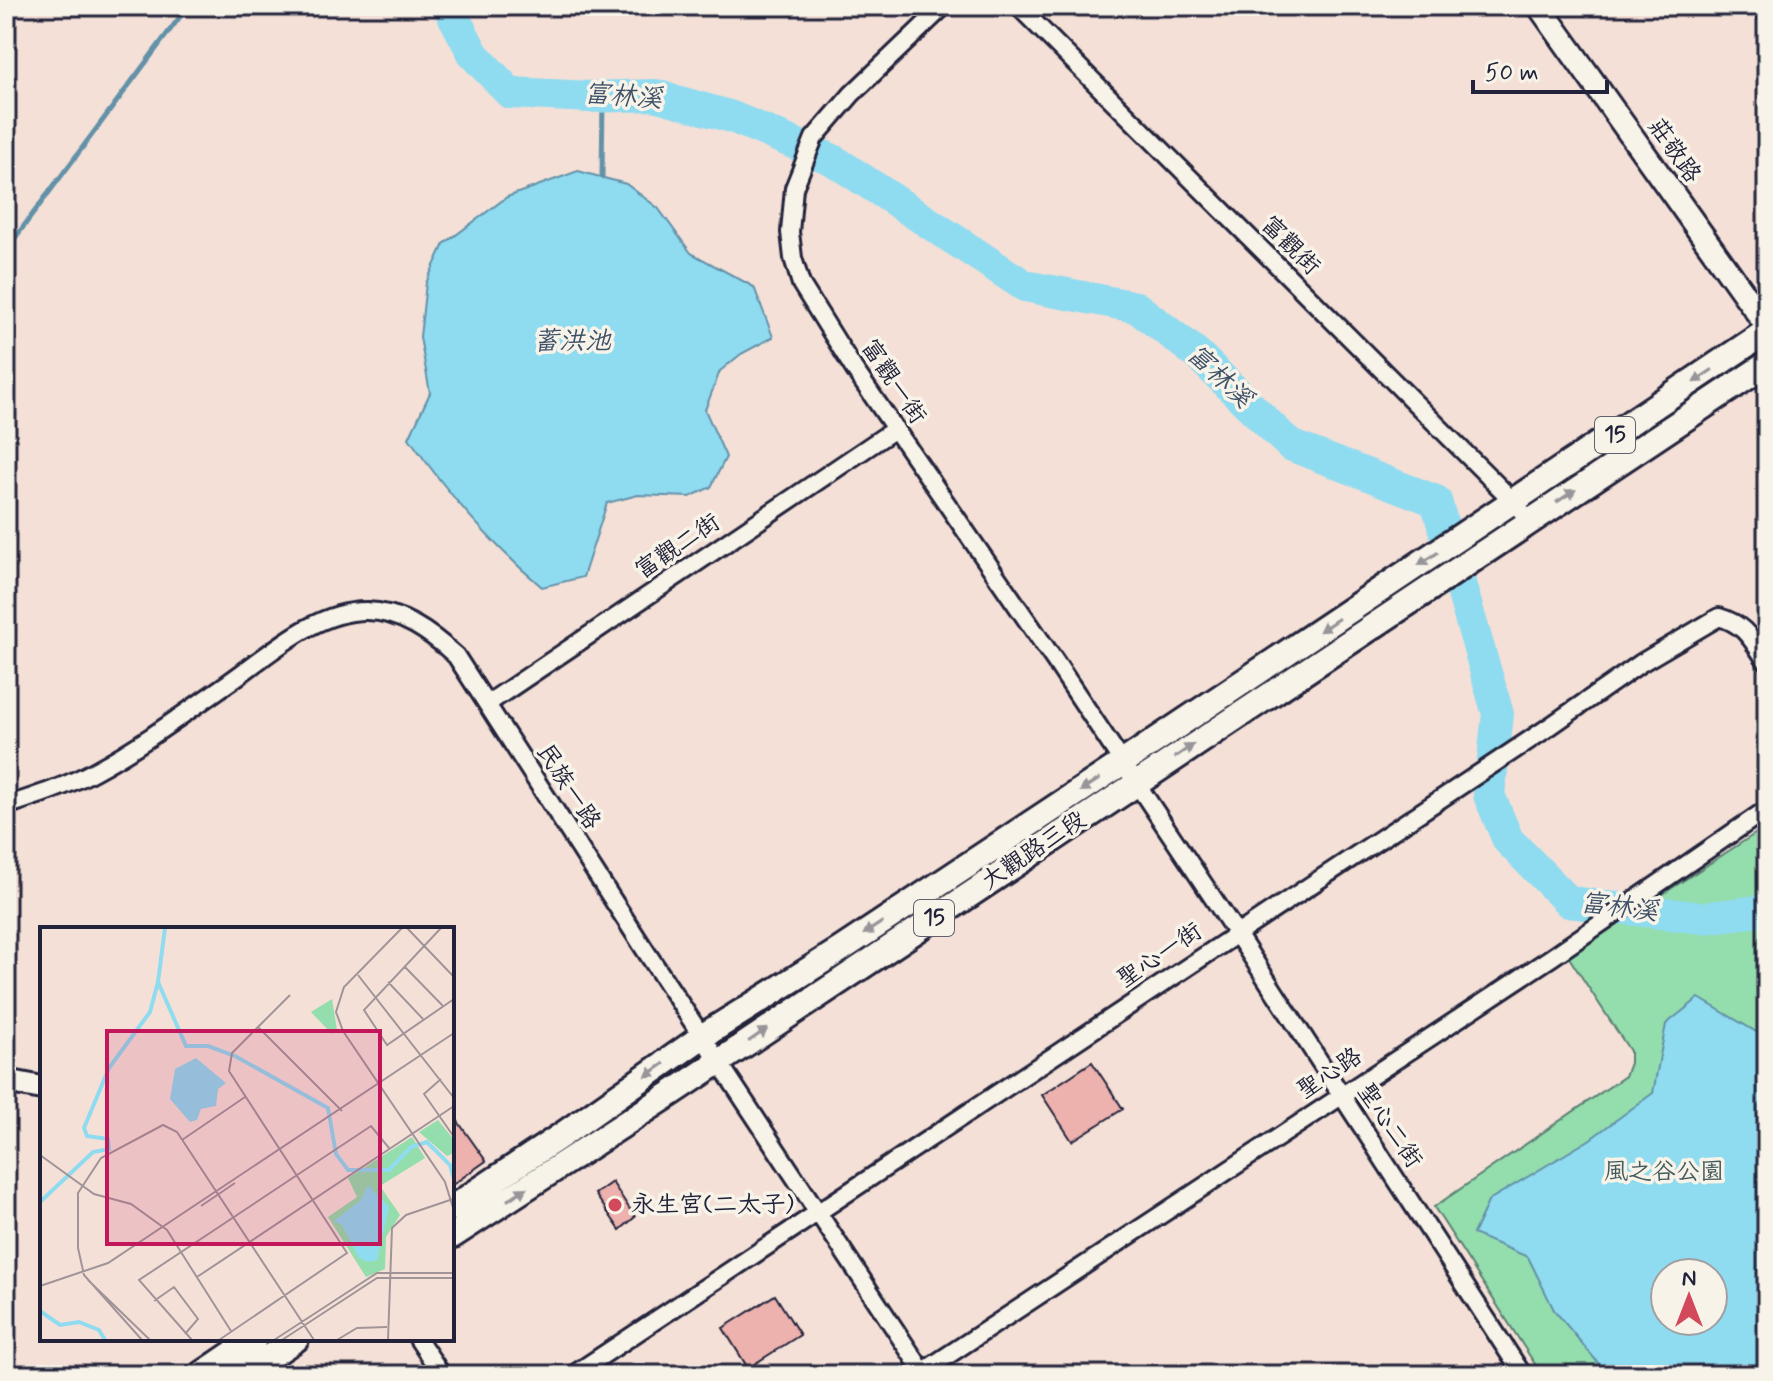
<svg xmlns="http://www.w3.org/2000/svg" width="1773" height="1381" font-family="Mynerve,'LXGW WenKai TC',sans-serif">
<style>
.green{fill:#94ddac;stroke:#5b8074;stroke-width:2;fill-rule:evenodd}
.water{fill:#8fdbf0;stroke:#6391a8;stroke-width:2;fill-rule:evenodd}
.lines{fill:none;stroke-linecap:round;stroke-linejoin:round}
.stream{stroke:#6391a8;stroke-width:5}
.river{stroke:#8fdbf0;stroke-width:32}
.building{fill:#edb2ae;stroke:#22223b;stroke-width:2}
.street-casing{stroke:#22223b;stroke-width:22}
.secondary-casing{stroke:#22223b;stroke-width:28}
.primary-casing{stroke:#22223b;stroke-width:30}
.street{stroke:#f7f3e8;stroke-width:16}
.secondary{stroke:#f7f3e8;stroke-width:22}
.primary{stroke:#f7f3e8;stroke-width:24}
.oneway{fill:#97959a}
.poi-dot{fill:#d1495b;stroke:#f7f3e8;stroke-width:3}
.labels{text-anchor:middle;dominant-baseline:central;stroke-width:7;stroke-linejoin:round;paint-order:stroke}
.shield{fill:#f7f3e8;stroke:#62616f;stroke-width:2}
.shield-label{font-size:22px;font-weight:bold;fill:#22223b}
.street-label{font-size:24px;fill:#22223b;stroke:#f7f3e8}
.park-label{font-size:24px;fill:#445a5d;stroke:#f7f3e8}
.poi-label{font-size:24px;fill:#22223b;stroke:#f7f3e8;text-anchor:start}
.water-label{font-size:26px;font-style:italic;fill:#3d5068;stroke:#f7f3e8}
.inset-river{fill:none;stroke:#8fdbf0;stroke-width:4}
.inset-road{fill:none;stroke:#a09499;stroke-width:2}
.view{fill:#c2185b;fill-opacity:0.15;stroke:#c2185b;stroke-width:4}
.inset-edge{fill:none;stroke:#22223b;stroke-width:4}
</style>
<rect width="100%" height="100%" fill="#f4e0d7"/>
<filter id="ink" filterUnits="userSpaceOnUse"><feTurbulence type="fractalNoise" baseFrequency=".0125" numOctaves="2"/><feDisplacementMap in="SourceGraphic" scale="16" xChannelSelector="R" yChannelSelector="G"/><feConvolveMatrix kernelMatrix="1 2 1 2 8 2 1 2 1" color-interpolation-filters="sRGB"/></filter>
<g filter="url(#ink)">
<path class="green" d="M 1767,826 L 1767,1375 L 1542,1375 L 1434,1207 L 1625,1076 L 1630,1063 L 1630,1051 L 1568,956 ZM 1665,1273 L 1713,1273 L 1713,1321 L 1665,1321 Z"/>
<path class="water" d="M 578,171 L 626,184 L 658,208 L 691,253 L 754,287 L 773,337 L 741,354 L 720,371 L 705,410 L 726,457 L 711,487 L 690,497 L 638,495 L 607,503 L 583,577 L 542,587 C 490,543 447,493 409,438 L 430,393 L 420,337 L 426,283 L 444,244 L 507,197 Z
M 1699,998 L 1758,1033 L 1767,1061 L 1767,1375 L 1601,1375 L 1599,1364 L 1554,1310 L 1528,1257 L 1473,1234 L 1489,1200 L 1589,1140 L 1653,1093 L 1666,1024 ZM 1665,1273 L 1713,1273 L 1713,1321 L 1665,1321 Z"/>
<g class="lines">
<path class="stream" d="M 602,177 L 603,97
M 6,250 L 188,6
M 6,726 L 9,762 L 6,763"/>
<path class="river" d="M 448,6 L 474,55 L 510,93 L 590,97 L 655,95 L 732,117 L 833,160 L 1025,286 L 1136,307 L 1196,353 L 1290,445 L 1436,501 L 1498,714 L 1489,795 L 1508,840 L 1569,902 L 1703,918 L 1767,910"/>
</g>
<path class="building" d="M 1092,1062 L 1123,1109 L 1072,1141 L 1042,1095 Z
M 452,1113 L 486,1161 L 452,1185 Z
M 612,1182 L 635,1217 L 620,1230 L 595,1194 Z
M 775,1295 L 800,1335 L 748,1368 L 723,1328 Z"/>
<g class="lines">
<defs>
<path id="street" d="M 944,6 L 852,94 L 814,138 L 794,188 L 790,232 L 793,258 L 801,284 L 854,369 L 1055,661 L 1237,934 L 1523,1375
M 1018,6 L 1513,501 L 1529,520
M 1761,6 L 1767,15
M 487,704 L 895,429
M 6,806 C 36,796 68,786 96,770 C 142,745 185,713 228,683 C 269,655 314,611 366,611 C 401,611 431,633 456,656 L 645,950 L 925,1375
M 418,1339 L 442,1375
M 573,1375 L 1549,727 L 1641,663 L 1719,617 C 1746,625 1751,639 1767,662
M 918,1375 L 1552,957 L 1767,809"/>
<path id="secondary" d="M 1539,6 L 1767,326
M 6,1081 L 42,1088"/>
<path id="primary" d="M 452,1208 L 562,1135 L 703,1036 L 840,950 L 1122,763 L 1767,331
M 452,1236 L 672,1093 L 1767,364
M 201,1375 L 254,1339
M 242,1375 L 296,1339"/>
</defs>
<use href="#street" class="street-casing"/>
<use href="#secondary" class="secondary-casing"/>
<use href="#primary" class="primary-casing"/>
<use href="#street" class="street"/>
<use href="#secondary" class="secondary"/>
<use href="#primary" class="primary"/>
</g>
<defs><path id="oneway-solid" d="M-6-.8H1V-3.2L6.5 0L1 3.2V.8H-6Z" transform="scale(2)"/></defs>
<g class="oneway">
<use href="#oneway-solid" transform="translate(1703 376) rotate(146)"/>
<use href="#oneway-solid" transform="translate(1566 496) rotate(-33)"/>
<use href="#oneway-solid" transform="translate(1428 559) rotate(147)"/>
<use href="#oneway-solid" transform="translate(1329 625) rotate(146)"/>
<use href="#oneway-solid" transform="translate(1184 751) rotate(-34)"/>
<use href="#oneway-solid" transform="translate(1090 785) rotate(147)"/>
<use href="#oneway-solid" transform="translate(873 928) rotate(147)"/>
<use href="#oneway-solid" transform="translate(758 1035) rotate(-34)"/>
<use href="#oneway-solid" transform="translate(655 1070) rotate(145)"/>
<use href="#oneway-solid" transform="translate(517 1194) rotate(-33)"/>
</g>
</g>
<circle class="poi-dot" cx="615" cy="1205" r="8"/>
<g class="labels">
<g class="shield">
<rect x="1595" y="417" width="40" height="36" rx="6"/>
<rect x="914" y="900" width="40" height="36" rx="6"/>
</g>
<g class="shield-label">
<text x="1615" y="435">15</text>
<text x="934" y="918">15</text>
</g>
<g class="street-label">
<text transform="translate(1674 151) rotate(55)">莊敬路</text>
<text transform="translate(1290 246) rotate(45)">富觀街</text>
<text transform="translate(893 382) rotate(56)">富觀一街</text>
<text transform="translate(678 547) rotate(-34)">富觀二街</text>
<text transform="translate(568 787) rotate(57)">民族一路</text>
<text transform="translate(1034 851) rotate(-34)">大觀路三段</text>
<text transform="translate(1160 956) rotate(-34)">聖心一街</text>
<text transform="translate(1330 1074) rotate(-34)">聖心路</text>
<text transform="translate(1389 1126) rotate(56)">聖心二街</text>
</g>
<g class="park-label">
<text x="1664" y="1172">風之谷公園</text>
</g>
<g class="poi-label">
<text x="631" y="1205">永生宮(二太子)</text>
</g>
<g class="water-label">
<text transform="translate(623 97) rotate(4)">富林溪</text>
<text x="572" y="342">蓄洪池</text>
<text transform="translate(1219 377) rotate(43)">富林溪</text>
<text transform="translate(1619 908) rotate(7)">富林溪</text>
</g>
</g>
<g transform="translate(40 927)">
<rect width="414" height="414" fill="#f4e0d7"/>
<path d="M 292,72 L 297,103 L 292,107 L 271,85 ZM 398,193 L 414,213 L 414,226 L 407,229 L 379,205 ZM 372,210 L 385,231 L 340,259 L 360,288 L 346,310 L 345,342 L 326,350 L 288,290 L 317,270 L 308,251 Z" fill="#94ddac"/>
<path d="M 156,131 L 186,156 L 178,162 L 176,179 L 161,182 L 157,193 L 150,195 L 130,172 L 135,142 ZM 328,258 L 349,280 L 337,333 L 328,335 L 319,331 L 302,298 L 294,294 L 321,273 Z" fill="#8fdbf0"/>
<path class="inset-river" d="M 125,1 L 118,55 L 146,119 L 168,119 L 195,129 L 288,181 L 296,227 L 308,243 L 349,243 L 371,220 L 387,215 L 410,238 L 414,252M 0,275 L 53,225 L 69,222 L 68,212 L 47,209 L 44,201 L 69,141 L 110,85 L 118,55M 0,384 L 20,398 L 39,395 L 59,403 L 65,413"/>
<path class="inset-road" d="M 362,1 L 304,60 L 296,85 L 303,104 L 405,255 L 414,284M 367,1 L 414,50M 401,1 L 324,83 L 347,118 L 414,72M 364,39 L 403,79M 318,48 L 414,171M 348,55 L 383,92M 218,100 L 302,184M 401,152 L 384,167 L 414,210M 142,213 L 205,170M 0,228 L 54,267 L 91,277 L 127,303 L 191,404M 161,279 L 195,256M 157,350 L 414,179M 48,353 L 110,413M 0,359 L 68,336 L 414,106M 114,374 L 134,360 L 158,392 L 145,407M 102,413 L 44,348 L 38,321 L 38,266 L 61,231 L 123,198 L 137,205 L 274,413M 152,413 L 99,353 L 331,199 L 349,221M 179,413 L 307,326 L 189,144 L 192,126 L 250,68M 234,413 L 337,346 L 414,346M 242,413 L 337,351 L 414,351M 297,413 L 317,401 L 347,400M 348,413 L 352,301 L 366,288 L 413,272"/>
<path class="view" d="M 67,104 L 340,104 L 340,317 L 67,317 Z"/>
<rect width="414" height="414" class="inset-edge"/>
</g>
<rect width="1773" height="1381" fill="none" stroke="#f7f3e8" stroke-width="32"/>
<rect x="16" y="16" width="1741" height="1349" fill="none" stroke="#22223b" stroke-width="3" filter="url(#ink)"/>
<g transform="translate(1689 1297)"><circle r="38" fill="#f7f3e8" stroke="#a29fa3" stroke-width="2"/>
<path d="M0-6L14 30L0 20L-14 30Z" fill="#d1495b"/>
<text y="-12" font-size="22" font-weight="bold" text-anchor="middle" fill="#22223b">N</text>
</g>
<path d="M1473 80v12h134v-12" fill="none" stroke="#22223b" stroke-width="4"/>
<text x="1485" y="80" font-size="24" fill="#22223b" stroke="#f7f3e8" stroke-width="6" paint-order="stroke">50 m</text>
</svg>
